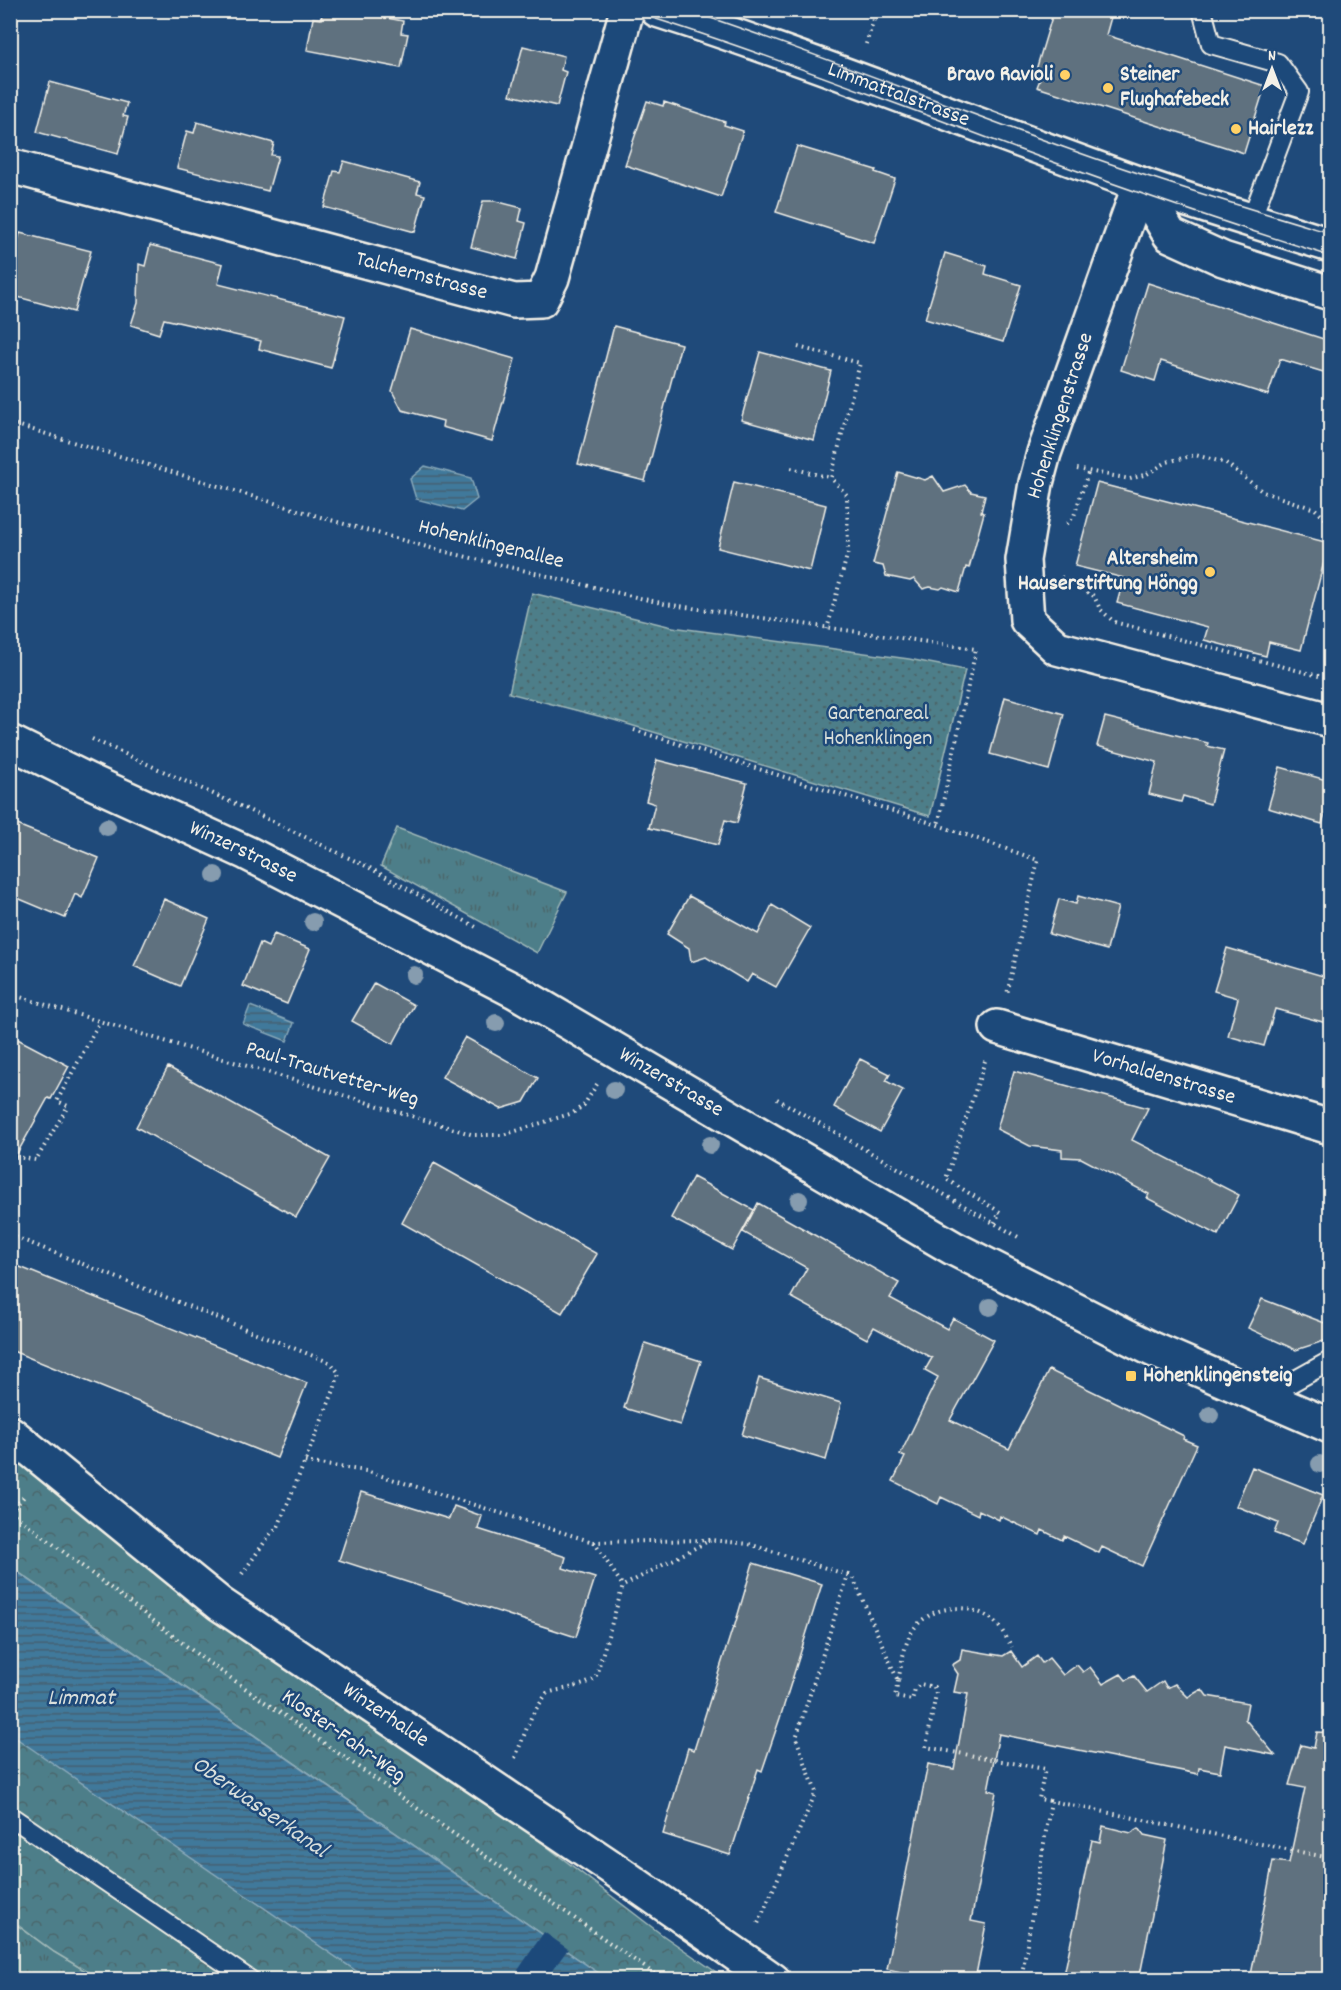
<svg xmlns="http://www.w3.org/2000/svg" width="1341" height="1990" font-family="Dekko,sans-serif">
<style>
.grass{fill:url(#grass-tufts);stroke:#a0b8b8;stroke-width:1.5}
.forest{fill:url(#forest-crowns);stroke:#a0b8b8;stroke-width:1.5}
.garden{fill:url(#garden-dots);stroke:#a0b8b8;stroke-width:1.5}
.water{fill:url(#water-rules);stroke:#89a9ba;stroke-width:1.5}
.pier{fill:#1f4a7a}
.building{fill:#5e717f;stroke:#f4f1e8;stroke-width:1.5}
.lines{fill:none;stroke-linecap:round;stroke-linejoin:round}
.service-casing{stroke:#f4f1e8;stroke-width:22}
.minor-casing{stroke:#f4f1e8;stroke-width:38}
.tertiary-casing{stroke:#f4f1e8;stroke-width:38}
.secondary-casing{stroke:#f4f1e8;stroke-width:38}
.path{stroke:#f4f1e8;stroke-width:4;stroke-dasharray:1.5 4.5;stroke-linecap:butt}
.service{stroke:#1f4a7a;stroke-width:18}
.minor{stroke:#1f4a7a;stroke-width:33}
.tertiary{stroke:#1f4a7a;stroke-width:33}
.secondary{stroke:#1f4a7a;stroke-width:33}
.tram{stroke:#f4f1e8;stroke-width:1.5}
.tree{fill:#869caf}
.poi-dot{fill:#ffd166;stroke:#1f4a7a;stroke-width:2}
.labels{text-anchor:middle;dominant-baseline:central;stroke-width:5;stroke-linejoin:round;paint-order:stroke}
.poi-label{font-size:22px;font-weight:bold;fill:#f4f1e8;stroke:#1f4a7a;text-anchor:start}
.street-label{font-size:22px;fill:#f4f1e8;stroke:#1f4a7a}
.park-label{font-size:22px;fill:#dbe0da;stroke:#1f4a7a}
.water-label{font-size:24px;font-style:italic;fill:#d9dfdc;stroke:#1f4a7a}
</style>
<defs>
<pattern id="grass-tufts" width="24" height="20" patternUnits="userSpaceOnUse" patternTransform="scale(1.5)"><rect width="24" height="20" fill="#4d7e89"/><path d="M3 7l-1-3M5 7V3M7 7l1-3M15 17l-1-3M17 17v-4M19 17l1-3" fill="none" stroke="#4b666b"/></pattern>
<pattern id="forest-crowns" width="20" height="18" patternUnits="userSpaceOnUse" patternTransform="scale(1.5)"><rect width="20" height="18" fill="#4d7e89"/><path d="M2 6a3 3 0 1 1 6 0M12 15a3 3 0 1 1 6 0" fill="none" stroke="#4b666b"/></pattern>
<pattern id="garden-dots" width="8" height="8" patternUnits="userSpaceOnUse" patternTransform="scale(1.5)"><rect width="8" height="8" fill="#4d7e89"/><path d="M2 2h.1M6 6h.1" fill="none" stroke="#4b666b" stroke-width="1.8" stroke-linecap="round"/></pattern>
<pattern id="water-rules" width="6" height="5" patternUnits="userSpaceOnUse" patternTransform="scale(1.5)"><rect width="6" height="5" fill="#41799b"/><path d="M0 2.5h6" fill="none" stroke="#456070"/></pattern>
</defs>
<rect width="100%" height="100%" fill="#1f4a7a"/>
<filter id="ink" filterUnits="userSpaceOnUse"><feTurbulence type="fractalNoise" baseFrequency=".0167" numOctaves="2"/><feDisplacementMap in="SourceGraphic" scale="12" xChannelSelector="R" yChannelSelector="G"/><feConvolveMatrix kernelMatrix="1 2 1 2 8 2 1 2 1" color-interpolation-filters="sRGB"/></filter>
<g filter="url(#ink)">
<path class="grass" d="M 397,828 L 567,892 L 537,953 L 381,866 Z
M 10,1920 L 54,1952 L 99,1979 L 11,1979 Z"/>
<path class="forest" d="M 10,1433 L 50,1465 L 661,1934 L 726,1979 L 607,1979 L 11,1567 Z
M 11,1733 L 368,1979 L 99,1979 L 54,1952 L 11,1920 Z"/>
<path class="garden" d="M 532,593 L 672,627 L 909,659 L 965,670 L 930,816 L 614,720 L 509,693 Z"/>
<path class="water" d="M 425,466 L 471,478 L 477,499 L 462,511 L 416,499 L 410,479 Z
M 250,1006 L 294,1023 L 287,1041 L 243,1024 Z
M 10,1567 L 607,1979 L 368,1979 L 16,1738 L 10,1733 Z"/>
<path class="pier" d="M 544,1932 L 568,1949 L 546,1979 L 512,1979 Z"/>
<path class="building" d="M 323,10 L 346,10 L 403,21 L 401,33 L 408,34 L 401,68 L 307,50 L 313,18 L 321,19 Z
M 1054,10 L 1113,10 L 1106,35 L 1265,86 L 1244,153 L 1037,87 L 1043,72 L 1036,70 Z
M 523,46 L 564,56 L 561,70 L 566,72 L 557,106 L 510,95 Z
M 50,82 L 127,103 L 123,116 L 128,117 L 118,154 L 37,132 Z
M 647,101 L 663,106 L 664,102 L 725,122 L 724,125 L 743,131 L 721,197 L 625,165 Z
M 197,122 L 274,143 L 271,155 L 278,156 L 268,191 L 177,168 L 187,131 L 194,133 Z
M 797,146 L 876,170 L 875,172 L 895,179 L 874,243 L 776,212 Z
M 344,161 L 420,182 L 417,193 L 425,195 L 415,232 L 324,207 L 334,171 L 340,172 Z
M 483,201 L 495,201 L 522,208 L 519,221 L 526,223 L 517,259 L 471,247 Z
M 20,233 L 91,251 L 74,312 L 10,295 L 10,268 Z
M 150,245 L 223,264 L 218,284 L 345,316 L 331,368 L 259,349 L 261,341 L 164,319 L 159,334 L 131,325 L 138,303 L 139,264 L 145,266 Z
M 945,253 L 987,266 L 985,274 L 1021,285 L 1003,342 L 925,319 Z
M 1148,283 L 1330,341 L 1330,374 L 1280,359 L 1268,395 L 1161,361 L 1155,381 L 1121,370 Z
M 614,326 L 681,344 L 645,481 L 578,464 Z
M 410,329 L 515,359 L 492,441 L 442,427 L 443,421 L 402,410 L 392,391 Z
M 760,352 L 831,371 L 814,440 L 741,420 Z
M 898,472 L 925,480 L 933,476 L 944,492 L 965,485 L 971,492 L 985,495 L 981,512 L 984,513 L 969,568 L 966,567 L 959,592 L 943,587 L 940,589 L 930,587 L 923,589 L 914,579 L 910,581 L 886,576 L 883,566 L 873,564 Z
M 734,482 L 826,505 L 810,571 L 718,548 Z
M 1097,483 L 1329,543 L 1301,650 L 1269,642 L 1266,656 L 1204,640 L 1208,627 L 1117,603 L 1124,578 L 1075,566 Z
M 1005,697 L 1064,714 L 1049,770 L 990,754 Z
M 1105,717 L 1208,743 L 1207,746 L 1224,750 L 1210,804 L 1183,796 L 1181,802 L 1149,794 L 1157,762 L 1097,746 Z
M 657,760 L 747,783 L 737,823 L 725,820 L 718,845 L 649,828 L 655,804 L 646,801 Z
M 1280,767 L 1330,781 L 1330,795 L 1322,824 L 1268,808 Z
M 10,822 L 99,858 L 82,898 L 75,894 L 65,918 L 10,895 Z
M 689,896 L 758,934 L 772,905 L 810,928 L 776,987 L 752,974 L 747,982 L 706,957 L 691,962 L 689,948 L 667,934 Z
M 1078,896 L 1118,907 L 1107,950 L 1049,934 L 1059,899 L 1076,904 Z
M 164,899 L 209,919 L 180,986 L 134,966 Z
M 274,934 L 310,949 L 287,1004 L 243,986 L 260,943 L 268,947 Z
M 1227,948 L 1330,978 L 1330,1024 L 1275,1009 L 1264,1046 L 1228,1036 L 1238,998 L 1214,991 Z
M 374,983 L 414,1005 L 393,1044 L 352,1021 Z
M 10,1035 L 69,1066 L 51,1099 L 48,1098 L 10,1166 Z
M 465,1037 L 538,1078 L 524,1102 L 501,1109 L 442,1077 Z
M 860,1059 L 890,1074 L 886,1081 L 903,1090 L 880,1132 L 834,1107 Z
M 168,1067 L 330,1158 L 296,1217 L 136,1127 Z
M 1014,1071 L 1148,1108 L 1132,1140 L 1239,1195 L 1218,1235 L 1147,1198 L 1149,1194 L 1081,1158 L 1062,1157 L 1062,1150 L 1030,1146 L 997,1129 Z
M 434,1163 L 597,1254 L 562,1313 L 402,1223 Z
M 693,1177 L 754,1210 L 732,1250 L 671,1218 Z
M 758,1203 L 899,1283 L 890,1298 L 947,1329 L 953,1318 L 994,1340 L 950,1420 L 1009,1449 L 1049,1370 L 1184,1436 L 1183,1439 L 1197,1445 L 1142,1566 L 1102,1547 L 1099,1553 L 1064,1536 L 1062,1540 L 1042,1530 L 1040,1535 L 1000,1516 L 999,1520 L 979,1510 L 978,1515 L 941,1497 L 938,1504 L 893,1481 L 905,1457 L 900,1455 L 938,1377 L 925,1370 L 932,1358 L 874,1327 L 867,1339 L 791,1297 L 807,1268 L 743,1232 Z
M 10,1263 L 307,1383 L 277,1458 L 10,1350 Z
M 1262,1299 L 1330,1325 L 1330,1339 L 1296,1350 L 1248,1328 Z
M 645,1343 L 701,1361 L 680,1425 L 624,1408 Z
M 759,1378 L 841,1403 L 826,1460 L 742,1435 Z
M 1252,1467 L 1323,1495 L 1303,1544 L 1274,1533 L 1278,1523 L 1236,1506 Z
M 361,1492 L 449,1519 L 454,1506 L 482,1516 L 478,1529 L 566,1557 L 563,1568 L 595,1578 L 576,1637 L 339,1560 Z
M 753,1563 L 822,1584 L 780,1718 L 762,1771 L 758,1769 L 730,1855 L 663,1834 L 688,1748 L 694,1750 L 733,1627 L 734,1628 Z
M 962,1649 L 1003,1656 L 1011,1651 L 1022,1667 L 1037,1656 L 1042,1663 L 1049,1658 L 1063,1675 L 1077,1665 L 1083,1672 L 1090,1667 L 1103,1684 L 1121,1674 L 1126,1680 L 1134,1676 L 1147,1692 L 1163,1681 L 1167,1688 L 1175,1684 L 1188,1697 L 1202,1689 L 1207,1696 L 1248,1703 L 1245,1719 L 1275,1755 L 1225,1745 L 1220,1772 L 1199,1768 L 1198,1774 L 999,1734 L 988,1790 L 996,1792 L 971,1921 L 986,1924 L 975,1980 L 939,1980 L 887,1969 L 928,1764 L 954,1769 L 968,1694 L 954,1692 L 958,1674 L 952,1665 L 960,1660 Z
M 1317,1732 L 1330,1733 L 1330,1951 L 1326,1980 L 1250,1980 L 1273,1861 L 1289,1863 L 1305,1788 L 1289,1785 L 1301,1745 L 1314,1748 Z
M 1103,1826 L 1131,1833 L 1139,1828 L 1144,1835 L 1167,1840 L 1139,1980 L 1063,1980 L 1092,1840 L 1100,1842 Z"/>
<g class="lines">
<defs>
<path id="service" d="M 1202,10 L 1211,44 L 1278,63 L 1299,92 L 1251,220
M 1263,1398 L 1330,1361
M 10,1816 L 250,1980"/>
<g id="minor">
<path id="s1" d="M 10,166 L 514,301 L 541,300 L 552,278 L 627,10"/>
<path d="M 1140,184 L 1044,453 L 1036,483 L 1023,560 L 1027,620 L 1057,648 L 1330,720"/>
<path id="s2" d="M 997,1027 L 1330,1127"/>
<path id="s3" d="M 10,1433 L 220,1604 L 608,1865 L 773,1980"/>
</g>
<g id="tertiary">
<path id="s4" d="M 657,10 C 821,62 979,127 1140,184 C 1203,206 1267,225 1330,245"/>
<path d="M 1140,184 L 1170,235 L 1223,259 L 1330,293"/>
</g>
<g id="secondary">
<path id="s5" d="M 10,742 L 87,780 L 247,853 L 515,991 L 953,1248 L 1152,1349 L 1330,1426"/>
</g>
</defs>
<use href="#service" class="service-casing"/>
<use href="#minor" class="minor-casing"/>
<use href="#tertiary" class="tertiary-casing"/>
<use href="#secondary" class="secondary-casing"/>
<path class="path" d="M 866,44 L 877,10
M 798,347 L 860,363 L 831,478 L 847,495 L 848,552 L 827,629
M 10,423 L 334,521 L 438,550 L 665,604 L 976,649 L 938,825
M 791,468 L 831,478
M 1077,469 L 1130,479 L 1147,474 L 1167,462 L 1195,455 L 1226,463 L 1263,492 L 1315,509 L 1330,523
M 1067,524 L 1074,516 L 1088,473
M 1061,577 L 1094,596 L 1100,609 L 1114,622 L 1330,679
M 10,701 L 20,705
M 634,730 L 938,825 L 1038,860 L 1007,994
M 92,739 L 240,806 L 368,867 L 476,927
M 10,994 L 474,1135 L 503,1135 L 573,1113 L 584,1105 L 599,1081
M 985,1061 L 946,1179 L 1000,1212 L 994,1224
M 777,1099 L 1020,1238
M 10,1156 L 36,1160 L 68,1106 L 57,1101 L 100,1021
M 10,1235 L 331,1363 L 339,1373 L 334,1390 L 278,1527 L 271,1533 L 242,1574
M 305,1462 L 366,1471 L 593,1542 L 711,1540 L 749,1544 L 848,1575 L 796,1738 L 816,1792 L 757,1926
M 10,1511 L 202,1658 L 663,1980
M 11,1512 L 26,1494
M 594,1542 L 623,1586
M 848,1575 L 853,1578 L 898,1681 C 902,1663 904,1639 917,1625 C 935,1605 968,1603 990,1618 C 999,1624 1006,1637 1012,1647
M 898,1681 L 895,1697 L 912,1700 L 915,1689 L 920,1684 L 934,1687 L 936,1694 L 926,1747 L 1045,1769 L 1039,1799 L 1051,1801
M 515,1758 L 532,1715 L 547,1693 C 564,1688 579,1688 595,1679 L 623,1586 L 710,1540
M 1021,1980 L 1051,1801 L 1330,1858"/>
<use href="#service" class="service"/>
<use href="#minor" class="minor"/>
<use href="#tertiary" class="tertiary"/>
<use href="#secondary" class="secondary"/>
<path class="tram" d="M 627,10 C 733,42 836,82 940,120 C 1069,169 1199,215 1330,256
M 687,10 C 814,52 937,102 1063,147 C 1151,179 1241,206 1330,233"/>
</g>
<g class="tree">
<circle cx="107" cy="827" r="9"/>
<circle cx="215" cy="875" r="9"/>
<circle cx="313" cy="922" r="9"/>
<circle cx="414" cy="975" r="9"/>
<circle cx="496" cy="1023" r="9"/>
<circle cx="614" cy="1090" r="9"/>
<circle cx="710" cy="1145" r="9"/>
<circle cx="799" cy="1200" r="9"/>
<circle cx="990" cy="1307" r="9"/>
<circle cx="1210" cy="1415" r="9"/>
<circle cx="1320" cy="1464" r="9"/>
</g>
</g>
<g class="poi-dot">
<circle cx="1065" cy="75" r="6"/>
<circle cx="1108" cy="88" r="6"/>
<circle cx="1236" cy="129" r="6"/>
<circle cx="1210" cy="572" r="6"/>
<rect x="1125" y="1370" width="12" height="12" rx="3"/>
</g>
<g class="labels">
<g class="poi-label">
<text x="1053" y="75" text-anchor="end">Bravo Ravioli</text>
<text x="1120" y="75">Steiner<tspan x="1120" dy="25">Flughafebeck</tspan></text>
<text x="1248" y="129">Hairlezz</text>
<text x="1198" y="559" text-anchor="end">Altersheim<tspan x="1198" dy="25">Hauserstiftung Höngg</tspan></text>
<text x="1143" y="1376">Hohenklingensteig</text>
</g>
<g class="street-label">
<text stroke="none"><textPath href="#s4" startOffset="256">Limmattalstrasse</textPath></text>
<text stroke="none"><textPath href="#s1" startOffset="426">Talchernstrasse</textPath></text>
<text transform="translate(1061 416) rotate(-72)">Hohenklingenstrasse</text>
<text transform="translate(491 545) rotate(14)">Hohenklingenallee</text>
<text stroke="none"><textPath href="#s5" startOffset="258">Winzerstrasse</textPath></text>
<text transform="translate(332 1075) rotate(17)">Paul-Trautvetter-Weg</text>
<text stroke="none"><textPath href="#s2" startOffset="174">Vorhaldenstrasse</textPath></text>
<text stroke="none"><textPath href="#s5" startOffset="744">Winzerstrasse</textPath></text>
<text stroke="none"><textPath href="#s3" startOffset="470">Winzerhalde</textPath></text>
<text transform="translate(343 1737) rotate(35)">Kloster-Fahr-Weg</text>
</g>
<g class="park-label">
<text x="878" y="714">Gartenareal<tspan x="878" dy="25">Hohenklingen</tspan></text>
</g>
<g class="water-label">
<text x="81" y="1699">Limmat</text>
<text transform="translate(259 1808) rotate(35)">Oberwasserkanal</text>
</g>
</g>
<rect width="1341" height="1990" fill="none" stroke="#1f4a7a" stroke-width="36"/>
<rect x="18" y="18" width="1305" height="1954" fill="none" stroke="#f4f1e8" stroke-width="2" filter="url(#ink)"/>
<g transform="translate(1272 69)" stroke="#1f4a7a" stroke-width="4.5" paint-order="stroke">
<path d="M0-4.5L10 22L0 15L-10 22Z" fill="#f4f1e8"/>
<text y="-9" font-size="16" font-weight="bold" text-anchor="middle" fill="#f4f1e8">N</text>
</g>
</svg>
